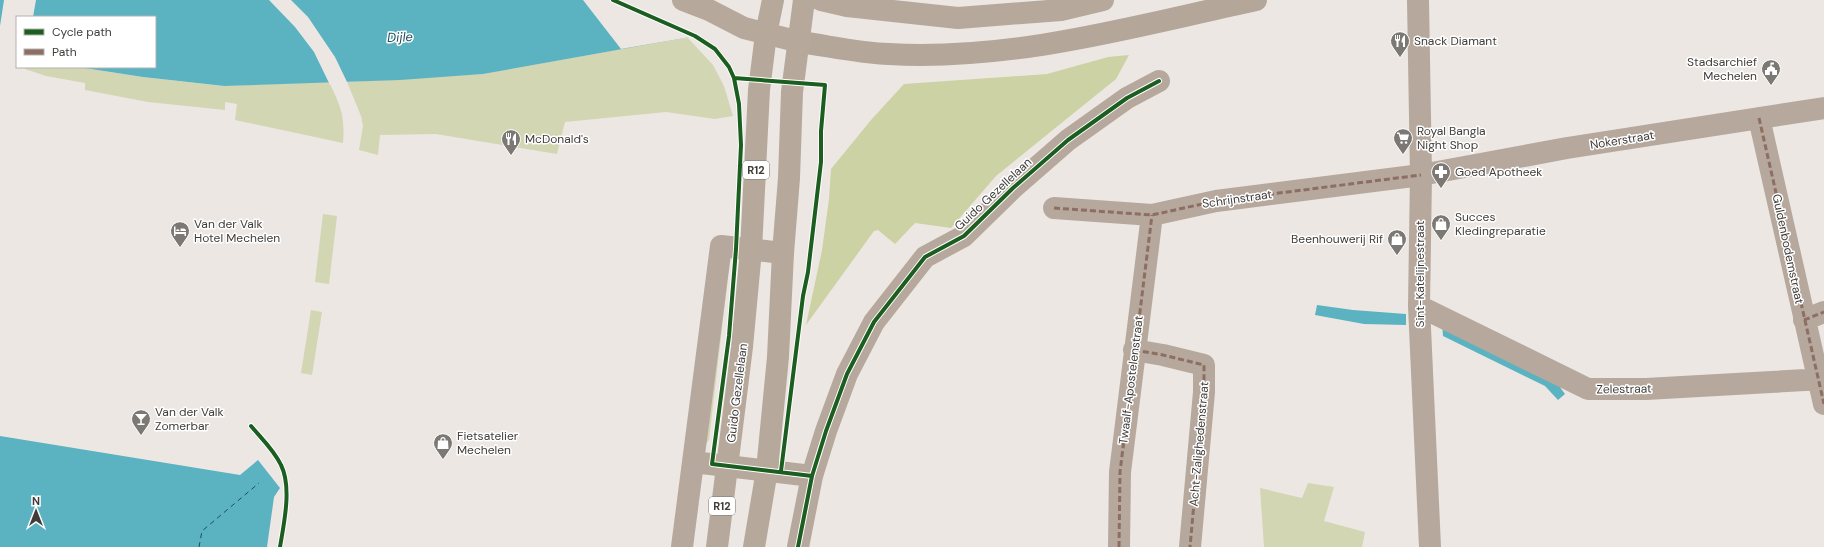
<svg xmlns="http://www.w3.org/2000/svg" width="1824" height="547" font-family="'DM Sans',sans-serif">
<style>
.green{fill:#d2d6b3}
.forest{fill:#ccd2a3}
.water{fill:#5bb2c1}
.pier{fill:#ece7e3}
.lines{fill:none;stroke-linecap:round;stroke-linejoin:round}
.ferry{stroke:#1f4f59;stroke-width:1;stroke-dasharray:5 4;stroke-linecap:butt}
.minor{stroke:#b6a89c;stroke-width:22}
.secondary{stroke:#b4a698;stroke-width:22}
.primary{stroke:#b6a99c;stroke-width:22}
.quiet{stroke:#8d6e63;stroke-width:3;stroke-dasharray:6 3;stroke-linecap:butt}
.cycleway-casing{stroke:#fff;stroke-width:6}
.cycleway{stroke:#1b5e20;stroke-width:4}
.labels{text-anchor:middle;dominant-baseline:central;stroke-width:3;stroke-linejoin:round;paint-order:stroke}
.shield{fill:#fff;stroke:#797674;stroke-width:1}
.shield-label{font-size:11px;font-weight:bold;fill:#403c39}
.poi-label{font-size:12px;fill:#403c39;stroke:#fff;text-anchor:start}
.street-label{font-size:12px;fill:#403c39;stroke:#fff}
.water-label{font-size:13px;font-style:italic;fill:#1f4f59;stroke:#fff}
</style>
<rect width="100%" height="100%" fill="#ece7e3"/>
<path class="green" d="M 687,37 L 713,65 L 724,86 L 733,116 L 715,119 L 666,112 L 565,122 L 557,154 L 436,134 L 380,135 L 378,155 L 359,150 L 363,126 L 361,116 L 347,82 L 483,74 Z
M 26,67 L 78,67 L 143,77 L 222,86 L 329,82 C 341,107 345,115 343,143 L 235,120 L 237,104 L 225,102 L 225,110 L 148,102 L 85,90 L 85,83 L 46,76 L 25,69 Z
M 323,214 L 337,216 L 329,284 L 315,282 Z
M 728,277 L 709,440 L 704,446 Z
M 311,310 L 322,312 L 312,375 L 301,373 Z
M 1308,483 L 1334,487 L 1324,521 L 1365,532 L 1362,547 L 1264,547 L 1260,488 L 1302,498 Z"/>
<path class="forest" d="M 1129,55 L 1116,79 L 996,176 L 951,228 L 915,223 L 895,244 L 878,230 L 874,231 L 806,325 L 822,250 L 829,199 L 831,169 L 871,120 L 904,84 L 1047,74 L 1108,57 Z"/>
<path class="water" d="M 0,0 L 851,0 L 695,36 L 483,74 L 400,80 L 224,86 L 143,77 L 78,67 L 155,67 L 155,17 L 17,17 L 0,53 Z
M 1317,305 L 1353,310 L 1406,314 L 1406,325 L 1364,324 L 1315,315 Z
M 1442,322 L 1554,379 L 1565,394 L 1558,400 L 1545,386 L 1443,336 Z
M 0,436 L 240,475 L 258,460 L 280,488 L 274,497 L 267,547 L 0,547 Z"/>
<path class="pier" d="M 4,0 L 36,0 L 33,17 L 17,17 L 17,59 L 0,55 L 0,26 Z
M 269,0 L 291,0 L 308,17 L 335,57 L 348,84 L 330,85 L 314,52 L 295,27 Z
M 583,0 L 853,0 L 851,2 L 731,30 L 621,49 Z"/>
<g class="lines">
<path class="ferry" d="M 199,547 L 202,531 L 259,483"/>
<path class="minor" d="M 1418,0 L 1421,175 L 1419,306 L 1430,547
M 1759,118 L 1824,404
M 1054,208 L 1152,215 L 1216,201 L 1421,175 L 1567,148 L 1824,108
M 1419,306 L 1588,389 L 1646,389 L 1824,379
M 1804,320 L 1824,312
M 1134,350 L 1163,355 L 1204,365 L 1204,392 L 1190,547
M 693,462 L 812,476
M 682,547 L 721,246 L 783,253
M 798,547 L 812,476 L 826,431 L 847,374 L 874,322 L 925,257 L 964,236 L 1013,188 L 1068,140 L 1127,98 L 1159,81
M 1119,547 L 1120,472 L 1152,215"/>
<path class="secondary" d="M 800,42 C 829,46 859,53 889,54 C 1014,61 1136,26 1256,0"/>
<path class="primary" d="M 683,0 L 709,10 L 744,28 L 800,42
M 821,0 L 847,6 L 958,18 L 1061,10 L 1103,0
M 717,547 L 742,347 L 751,250 L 759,90 L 766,34 L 773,0
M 754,547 L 767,470 L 778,357 L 783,253 L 789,178 L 792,92 L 804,0"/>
<path class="quiet" d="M 1759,118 L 1824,404
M 1054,208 L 1152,215 L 1216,201 L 1421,175
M 1804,320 L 1824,312
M 1134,350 L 1163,355 L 1204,365 L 1204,392 L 1190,547
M 1119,547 L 1120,472 L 1152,215"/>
<defs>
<path id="cycleway" d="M 613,0 L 695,36 L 715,49 L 729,67 L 734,78 L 739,104 L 741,145 L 736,249 L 729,336 L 712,464 L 812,476
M 734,78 L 825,85 L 821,131 L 821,162 L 808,272 L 803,296 L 781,471
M 251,426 C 262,439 274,450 281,465 C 292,487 284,523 280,547
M 798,547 L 812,476 L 826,431 L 847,374 L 874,322 L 925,257 L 964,236 L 1013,188 L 1068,140 L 1127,98 L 1159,81"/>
</defs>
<use href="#cycleway" class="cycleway-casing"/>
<use href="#cycleway" class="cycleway"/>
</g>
<defs>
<symbol id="restaurant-pin" viewBox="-11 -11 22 30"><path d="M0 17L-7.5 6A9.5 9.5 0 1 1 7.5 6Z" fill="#7c7874" stroke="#fff"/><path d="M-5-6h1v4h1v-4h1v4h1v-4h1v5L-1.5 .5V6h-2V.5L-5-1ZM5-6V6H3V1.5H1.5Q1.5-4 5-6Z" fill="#fff"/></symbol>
<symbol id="civic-pin" viewBox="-11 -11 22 30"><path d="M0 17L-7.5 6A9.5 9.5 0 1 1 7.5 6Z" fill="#7c7874" stroke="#fff"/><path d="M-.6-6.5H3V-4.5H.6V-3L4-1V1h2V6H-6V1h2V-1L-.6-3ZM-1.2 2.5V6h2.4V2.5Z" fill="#fff"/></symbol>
<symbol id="supermarket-pin" viewBox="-11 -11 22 30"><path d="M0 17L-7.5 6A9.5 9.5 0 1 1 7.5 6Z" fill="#7c7874" stroke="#fff"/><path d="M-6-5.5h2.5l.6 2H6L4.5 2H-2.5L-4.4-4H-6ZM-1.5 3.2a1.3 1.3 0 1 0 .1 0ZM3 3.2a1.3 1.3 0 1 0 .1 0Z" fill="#fff"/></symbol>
<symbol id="pharmacy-pin" viewBox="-11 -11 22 30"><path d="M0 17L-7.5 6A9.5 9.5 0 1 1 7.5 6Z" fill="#7c7874" stroke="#fff"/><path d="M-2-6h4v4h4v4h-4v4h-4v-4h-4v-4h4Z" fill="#fff"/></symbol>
<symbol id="shop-pin" viewBox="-11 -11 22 30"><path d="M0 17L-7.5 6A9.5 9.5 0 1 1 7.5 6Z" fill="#7c7874" stroke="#fff"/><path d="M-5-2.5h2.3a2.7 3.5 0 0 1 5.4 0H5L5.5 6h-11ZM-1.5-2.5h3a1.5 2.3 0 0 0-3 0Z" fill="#fff"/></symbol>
<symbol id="hotel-pin" viewBox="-11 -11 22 30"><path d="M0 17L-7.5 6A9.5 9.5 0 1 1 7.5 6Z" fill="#7c7874" stroke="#fff"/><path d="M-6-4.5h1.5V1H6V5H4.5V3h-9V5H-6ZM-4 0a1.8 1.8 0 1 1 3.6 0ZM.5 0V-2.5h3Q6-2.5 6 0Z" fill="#fff"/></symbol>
<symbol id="bar-pin" viewBox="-11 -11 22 30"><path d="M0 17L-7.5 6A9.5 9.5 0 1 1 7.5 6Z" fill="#7c7874" stroke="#fff"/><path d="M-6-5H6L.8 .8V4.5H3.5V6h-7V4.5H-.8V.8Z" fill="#fff"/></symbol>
</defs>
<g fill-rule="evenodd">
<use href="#restaurant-pin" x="1389" y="30" width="22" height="30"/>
<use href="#civic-pin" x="1760" y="58" width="22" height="30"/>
<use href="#supermarket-pin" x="1392" y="127" width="22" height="30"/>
<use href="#restaurant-pin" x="500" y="128" width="22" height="30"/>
<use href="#pharmacy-pin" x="1430" y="161" width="22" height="30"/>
<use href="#shop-pin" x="1430" y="213" width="22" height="30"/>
<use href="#hotel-pin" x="169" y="220" width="22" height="30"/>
<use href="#shop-pin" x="1386" y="228" width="22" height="30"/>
<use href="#bar-pin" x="130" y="408" width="22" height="30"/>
<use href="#shop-pin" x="432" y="432" width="22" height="30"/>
</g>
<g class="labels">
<g class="shield">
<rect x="743" y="161" width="26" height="18" rx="3"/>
<rect x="709" y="497" width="26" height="18" rx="3"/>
</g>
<g class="shield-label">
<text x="756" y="170">R12</text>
<text x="722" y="506">R12</text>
</g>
<g class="poi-label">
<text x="1414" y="41">Snack Diamant</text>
<text x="1757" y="62" text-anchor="end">Stadsarchief<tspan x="1757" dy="14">Mechelen</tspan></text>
<text x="1417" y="131">Royal Bangla<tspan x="1417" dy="14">Night Shop</tspan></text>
<text x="525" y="139">McDonald's</text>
<text x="1455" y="172">Goed Apotheek</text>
<text x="1455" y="217">Succes<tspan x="1455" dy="14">Kledingreparatie</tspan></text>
<text x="194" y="224">Van der Valk<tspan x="194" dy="14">Hotel Mechelen</tspan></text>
<text x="1383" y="239" text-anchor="end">Beenhouwerij Rif</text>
<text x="155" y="412">Van der Valk<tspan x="155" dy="14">Zomerbar</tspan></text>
<text x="457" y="436">Fietsatelier<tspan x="457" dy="14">Mechelen</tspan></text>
</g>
<g class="street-label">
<text transform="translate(1622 140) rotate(-9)">Nokerstraat</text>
<text transform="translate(993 194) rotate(-43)">Guido Gezellelaan</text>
<text transform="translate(1237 199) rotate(-8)">Schrijnstraat</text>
<text transform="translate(1788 249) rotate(78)">Guldenbodemstraat</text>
<text transform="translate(1420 274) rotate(-90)">Sint-Katelijnestraat</text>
<text transform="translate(1131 380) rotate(-83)">Twaalf-Apostelenstraat</text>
<text transform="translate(1624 389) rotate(-1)">Zelestraat</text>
<text transform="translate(737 393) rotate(-83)">Guido Gezellelaan</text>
<text transform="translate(1199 444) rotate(-85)">Acht-Zalighedenstraat</text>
</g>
<g class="water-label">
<text transform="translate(400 37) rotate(-2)">Dijle</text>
</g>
</g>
<rect x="16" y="16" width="140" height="52" fill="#ffffff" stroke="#b3b1b0"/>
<rect x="24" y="29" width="20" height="6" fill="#1b5e20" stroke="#b3b1b0"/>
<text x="52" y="36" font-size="12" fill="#403c39">Cycle path</text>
<rect x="24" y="49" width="20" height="6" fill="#8d6e63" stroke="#b3b1b0"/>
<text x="52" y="56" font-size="12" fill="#403c39">Path</text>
<g transform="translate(36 511)" stroke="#ffffff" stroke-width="3" paint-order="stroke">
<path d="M0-3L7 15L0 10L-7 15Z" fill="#403c39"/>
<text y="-6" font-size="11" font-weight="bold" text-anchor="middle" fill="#403c39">N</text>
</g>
</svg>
